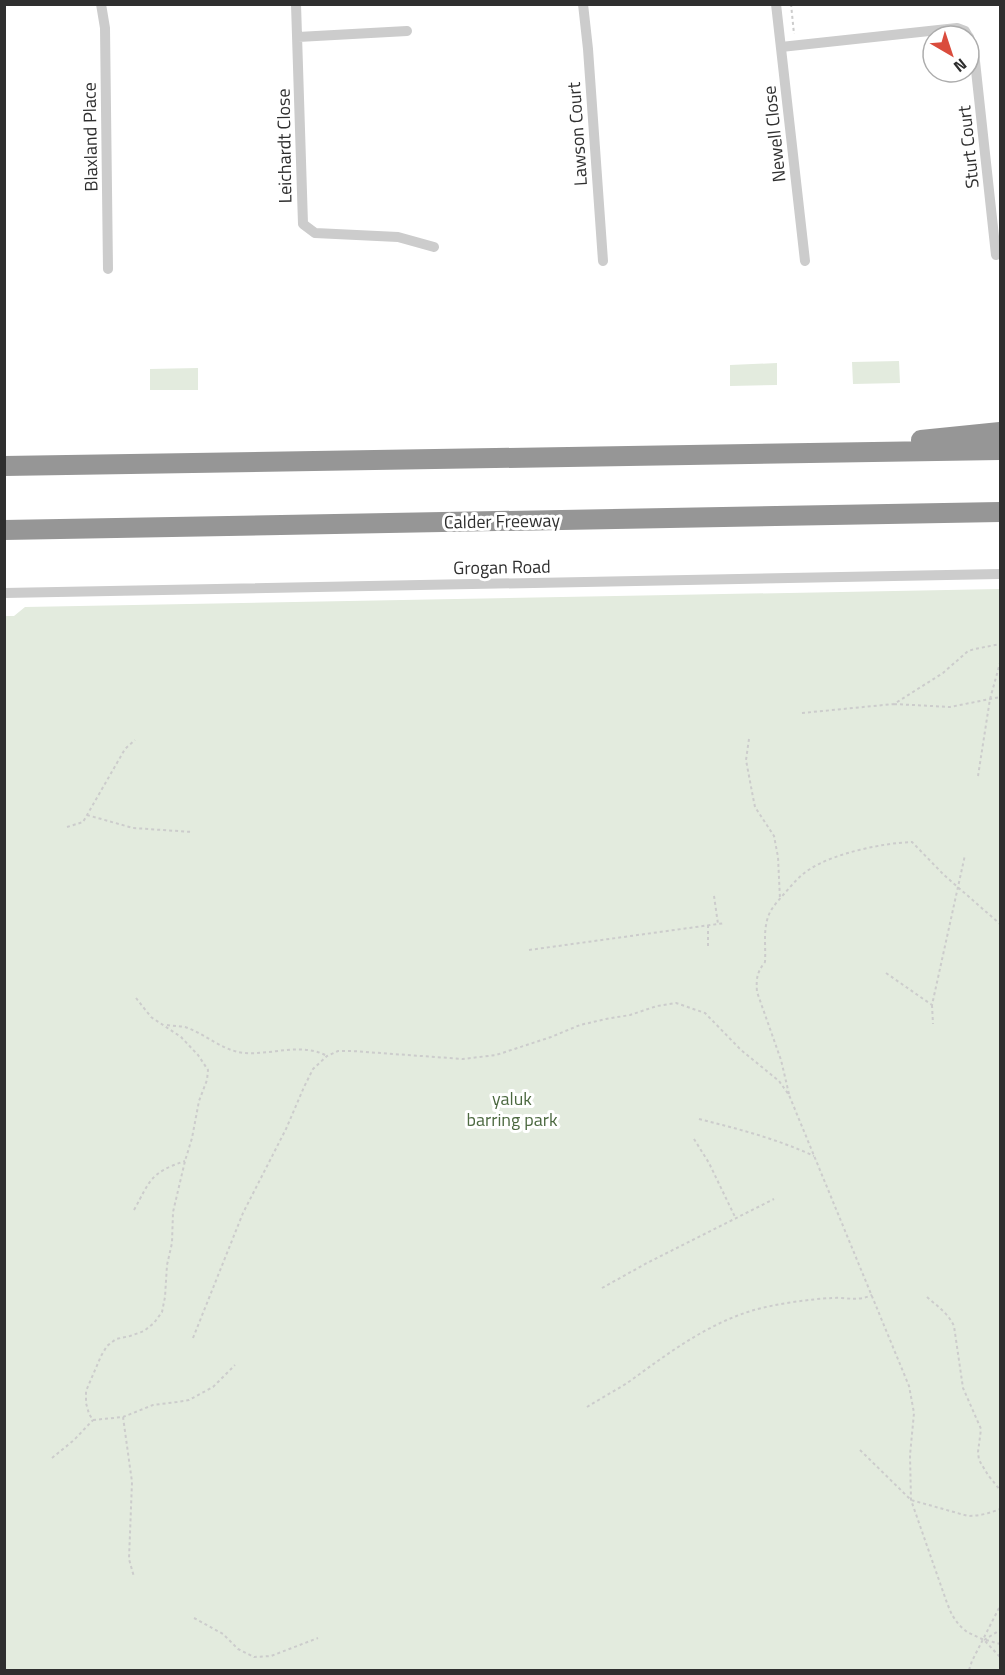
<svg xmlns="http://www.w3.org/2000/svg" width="1005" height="1675" font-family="'Titillium Web',sans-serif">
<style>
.green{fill:#e3ebde}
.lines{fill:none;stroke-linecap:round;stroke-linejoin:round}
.path{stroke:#ccc;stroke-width:2;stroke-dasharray:3 3;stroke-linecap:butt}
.street{stroke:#ccc;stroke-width:10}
.highway{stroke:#969696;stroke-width:20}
.labels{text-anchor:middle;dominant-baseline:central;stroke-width:6;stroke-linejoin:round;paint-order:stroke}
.street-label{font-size:18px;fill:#2f2f2f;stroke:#fff}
.park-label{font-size:18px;fill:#4b683f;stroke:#fff}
</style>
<rect width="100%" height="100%" fill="#fff"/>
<path class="green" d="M 899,361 L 900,383 L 853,384 L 852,362 Z
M 777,363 L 777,385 L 730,386 L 730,365 Z
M 198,368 L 198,390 L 150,390 L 150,369 Z
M 1000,589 L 1000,1670 L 5,1670 L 5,616 L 14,616 L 25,607 Z"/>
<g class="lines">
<path class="path" d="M 791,4 L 794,34
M 894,704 L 950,707 L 1000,697
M 802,713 L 894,704 L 943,673 L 968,651 L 975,649 L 1000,644
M 749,739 L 746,760 L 752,792 L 755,807 L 774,836 L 778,857 L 780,899
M 978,776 L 990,699 L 1000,663 L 1000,644
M 87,815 L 133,828 L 192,832
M 67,827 L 83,822 L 125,749 L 135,740
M 714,896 L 718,924
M 708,925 L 708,946
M 529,950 L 725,923
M 886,973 L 932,1005 L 965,855
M 136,998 L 151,1017 L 181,1037 L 198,1055 L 208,1070 L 207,1080 L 199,1101 L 192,1138 L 185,1161 L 173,1212 L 172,1243 L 167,1265 L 165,1297 L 162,1312 L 154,1323 L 144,1331 L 130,1336 L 116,1339 L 107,1346 L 101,1356 L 86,1391 L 86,1403 L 89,1414 L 93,1420 L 123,1417 L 153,1405 L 177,1402 L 189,1400 L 213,1387 L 235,1365
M 932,1005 L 933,1024
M 167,1025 C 173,1026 179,1026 185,1027 C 206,1034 222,1051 245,1053 C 272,1055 302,1042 327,1056
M 789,1094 L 781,1060 L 757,992 C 756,979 757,972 765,962 C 766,947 763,932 768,917 C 771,908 778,901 784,894 C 792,885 800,875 810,869 C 835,853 883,843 912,842 L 944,875 L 1000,924
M 699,1119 C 739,1129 777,1139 814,1156
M 694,1139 L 709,1163 L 736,1219
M 134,1210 C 151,1179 150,1173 185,1161
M 602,1288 L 647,1263 L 774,1199
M 927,1297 C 937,1306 948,1313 954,1326 L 963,1388 L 981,1429 L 978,1452 L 979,1460 L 988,1475 L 1000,1490
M 193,1338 L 243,1213 L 286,1129 L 304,1087 L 313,1069 L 327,1056 L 338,1051 L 352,1051 L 463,1059 L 496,1055 L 551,1037 L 580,1025 L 606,1019 L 630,1015 L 657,1006 L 676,1003 L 705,1013 L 741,1050 L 779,1081 L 789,1095 L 909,1386 L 914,1413 L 910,1455 L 911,1500 L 947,1603 L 952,1615 L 959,1625 L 967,1632 L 984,1640 L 1000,1657
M 587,1407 C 601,1398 617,1390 630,1381 C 670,1352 707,1324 754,1310 C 775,1304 810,1299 832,1298 C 849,1297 856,1302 872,1295
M 123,1417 L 132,1482 L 129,1559 L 134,1577
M 860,1450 L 911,1500 L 968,1516 C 980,1516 990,1513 1000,1509
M 52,1458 L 74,1440 L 93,1420
M 194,1618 L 223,1634 L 238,1649 L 254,1657 L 271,1656 L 318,1638
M 984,1640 L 1000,1630
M 986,1640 L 1000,1644
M 969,1670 L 972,1661 L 1000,1606"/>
<path class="street" d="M 101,4 L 105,28 L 108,269
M 296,4 L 303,224 L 315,233 L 398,237 L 434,247
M 583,4 L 588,49 L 603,261
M 776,4 L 805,261
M 298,37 L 407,31
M 969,37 L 974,52 L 996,255
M 781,47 L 957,28 L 965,31 L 968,36
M 4,593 L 1000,574"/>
<path class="highway" d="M 921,440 L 1000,432
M 4,466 L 1000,450
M 4,530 L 1000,512"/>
</g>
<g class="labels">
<g class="street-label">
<text transform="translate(577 134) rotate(-94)">Lawson Court</text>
<text transform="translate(774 134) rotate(-96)">Newell Close</text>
<text transform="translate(90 137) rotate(-91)">Blaxland Place</text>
<text transform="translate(284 146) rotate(-91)">Leichardt Close</text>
<text transform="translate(968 147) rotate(-96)">Sturt Court</text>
<text transform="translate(502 521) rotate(-1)">Calder Freeway</text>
<text transform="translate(502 567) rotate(-1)">Grogan Road</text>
</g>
<g class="park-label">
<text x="512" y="1098">yaluk<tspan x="512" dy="21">barring park</tspan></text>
</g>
</g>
<rect width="1005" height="1675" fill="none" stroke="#2f2f2f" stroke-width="12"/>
<g transform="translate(951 54) rotate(141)"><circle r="28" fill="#ffffff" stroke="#acacac" stroke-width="1.5"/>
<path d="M0-4.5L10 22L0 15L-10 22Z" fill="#da4c3d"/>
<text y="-9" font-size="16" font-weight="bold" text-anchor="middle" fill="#2f2f2f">N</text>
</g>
</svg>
